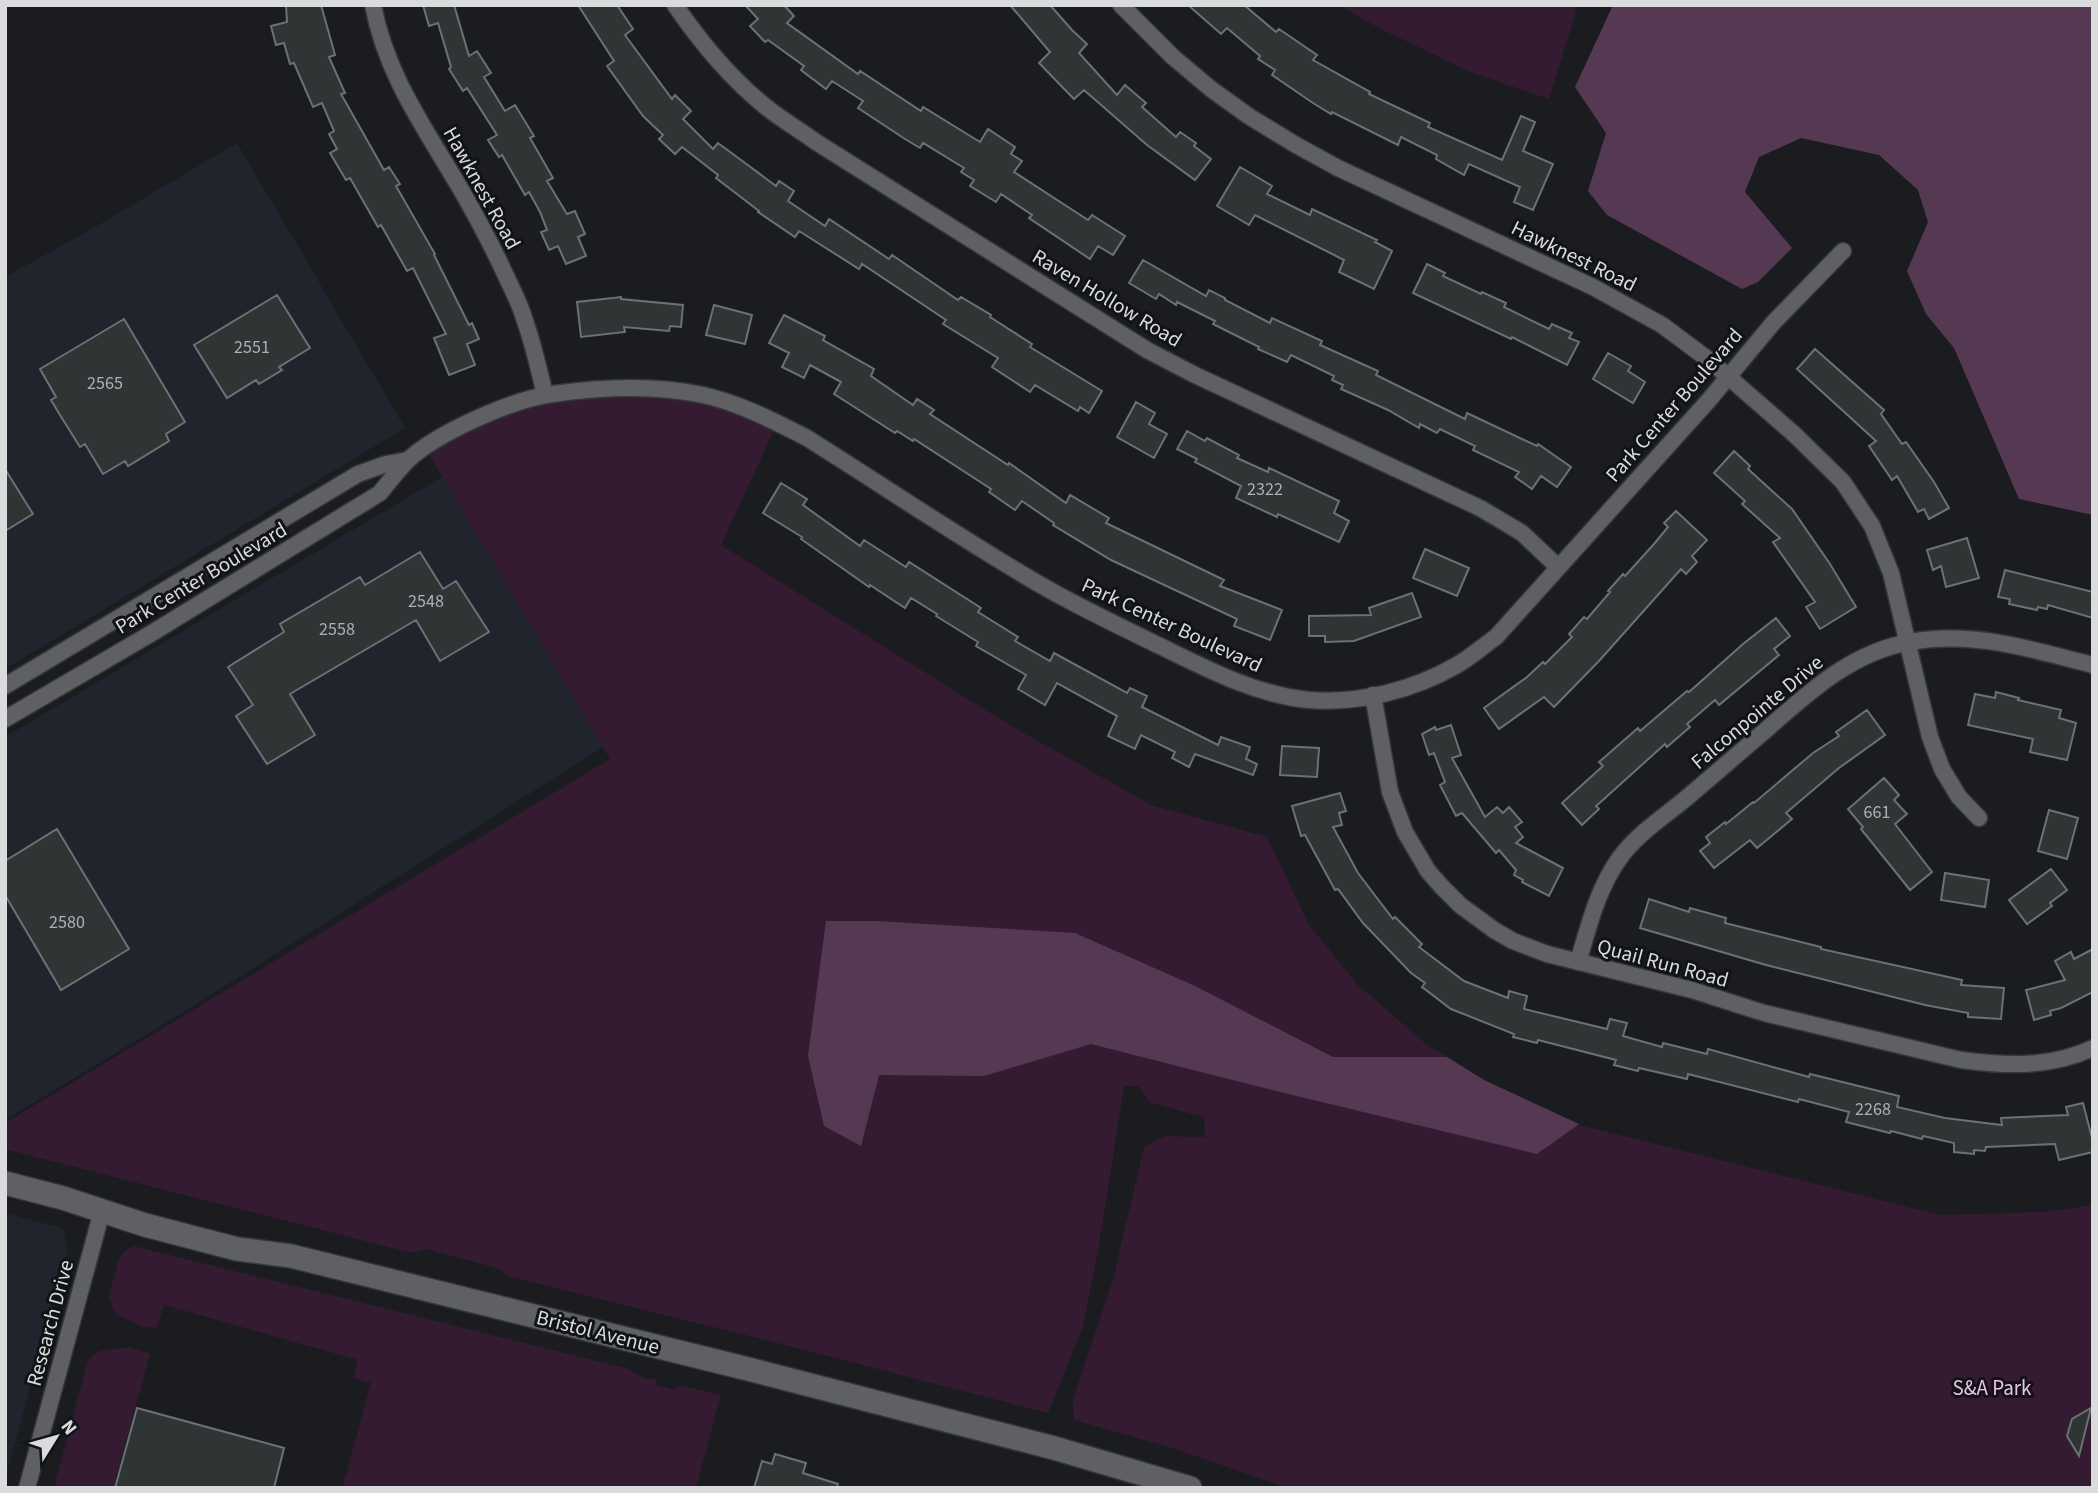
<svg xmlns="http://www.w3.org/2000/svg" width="2098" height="1493" font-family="'Source Sans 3',sans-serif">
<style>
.built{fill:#20252d}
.green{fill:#341b32}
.forest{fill:#553952}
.building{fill:#2f3435;stroke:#6c7173;stroke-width:2}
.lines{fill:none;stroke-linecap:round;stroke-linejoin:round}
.street-casing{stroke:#343638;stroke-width:19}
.secondary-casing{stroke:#343638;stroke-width:26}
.street{stroke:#5e6064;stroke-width:16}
.secondary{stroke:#5e6064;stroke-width:23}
.labels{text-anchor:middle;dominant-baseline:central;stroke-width:6;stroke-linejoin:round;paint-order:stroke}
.number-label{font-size:18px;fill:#aeb1b3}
.street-label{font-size:21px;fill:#d9dbdd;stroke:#111316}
.park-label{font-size:21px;fill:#f2beed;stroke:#111316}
</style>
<rect width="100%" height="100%" fill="#1a1c1f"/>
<path class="built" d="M 237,143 L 405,428 L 5,669 L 5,277 L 95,227 Z
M 457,468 L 619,737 L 192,1007 L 5,1120 L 5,737 Z
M 5,1213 L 58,1227 L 64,1231 L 68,1249 L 5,1480 Z"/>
<path class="green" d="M 1339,5 L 1578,5 L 1549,99 L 1470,72 L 1377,27 Z
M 682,392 L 777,424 L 721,545 L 1008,724 L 1151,805 L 1267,837 L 1309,925 L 1357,984 L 1426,1044 L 1484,1080 L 1579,1125 L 1940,1215 L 2045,1212 L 2093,1205 L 2093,1488 L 1288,1488 L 1169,1447 L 1074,1420 L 1073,1400 L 1113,1279 L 1144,1147 L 1165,1136 L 1205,1137 L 1204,1117 L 1151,1103 L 1138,1086 L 1124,1086 L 1098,1252 L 1082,1329 L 1048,1413 L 762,1339 L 511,1277 L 496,1268 L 427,1249 L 412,1253 L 5,1149 L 5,1123 L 610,759 L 425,448 L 524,401 Z
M 134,1246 L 629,1369 L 644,1378 L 657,1380 L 656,1385 L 675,1390 L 678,1385 L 721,1395 L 696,1488 L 342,1488 L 371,1383 L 353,1378 L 358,1360 L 164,1305 L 157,1328 L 143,1327 L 116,1314 L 108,1297 L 119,1259 L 125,1251 Z
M 129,1347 L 150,1354 L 113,1488 L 54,1488 L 88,1360 L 99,1351 Z"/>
<path class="forest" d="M 1613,5 L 2093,5 L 2093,515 L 2019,499 L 1954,348 L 1926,314 L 1907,271 L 1928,222 L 1918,190 L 1879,155 L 1801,138 L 1759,157 L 1745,192 L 1792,248 L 1758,282 L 1742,289 L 1607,215 L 1588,191 L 1606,133 L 1575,87 Z
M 826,921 L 877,921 L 1075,933 L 1195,986 L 1333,1057 L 1447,1057 L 1484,1080 L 1579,1124 L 1537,1154 L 1268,1089 L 1091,1044 L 984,1076 L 879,1075 L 861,1146 L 824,1126 L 808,1056 Z"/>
<path class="building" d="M 286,5 L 321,5 L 335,55 L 329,57 L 345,93 L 341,94 L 384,170 L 389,167 L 400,184 L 396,186 L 435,254 L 434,255 L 469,325 L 472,323 L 479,339 L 467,344 L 475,365 L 449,375 L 434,338 L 446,334 L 413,268 L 407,271 L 381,225 L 378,227 L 350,178 L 346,180 L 330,153 L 337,149 L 329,134 L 334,131 L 322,103 L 313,107 L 294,63 L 290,64 L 284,43 L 276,45 L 271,26 L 287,22 Z
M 423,5 L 454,5 L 469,56 L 477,51 L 491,73 L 484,77 L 505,111 L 515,105 L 534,136 L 530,138 L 553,178 L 547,181 L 567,214 L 575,211 L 585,234 L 578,237 L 586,256 L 566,264 L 558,246 L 549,250 L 541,232 L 547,230 L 540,212 L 529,192 L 525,195 L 502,155 L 499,157 L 488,140 L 497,135 L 467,88 L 463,91 L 449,69 L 451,67 L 438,23 L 429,26 Z
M 578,5 L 617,5 L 633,29 L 625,35 L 672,99 L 675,95 L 691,111 L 683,119 L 713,149 L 718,143 L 776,186 L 779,181 L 794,191 L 788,201 L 825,226 L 829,219 L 889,259 L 892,255 L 958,300 L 961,297 L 991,315 L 990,317 L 1032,344 L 1030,347 L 1102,391 L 1089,413 L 1080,407 L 1078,411 L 1035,385 L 1030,392 L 992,367 L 998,358 L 943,324 L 946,320 L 862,264 L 859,269 L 799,231 L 795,237 L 758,212 L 759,211 L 716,178 L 718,175 L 682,147 L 675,154 L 659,139 L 663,135 L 643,116 L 607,66 L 614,61 Z
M 745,5 L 784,5 L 794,16 L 787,23 L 858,74 L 860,71 L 921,111 L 923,107 L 980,142 L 988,129 L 1015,147 L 1011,154 L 1022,161 L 1014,172 L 1088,220 L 1092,215 L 1125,236 L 1113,255 L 1098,246 L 1090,259 L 1029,218 L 1032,215 L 1001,194 L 996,202 L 970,186 L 974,180 L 961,172 L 964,168 L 923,143 L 920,148 L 905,139 L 858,108 L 863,101 L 832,81 L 826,89 L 801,70 L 804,66 L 768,40 L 765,42 L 750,26 L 758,19 Z
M 1010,5 L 1050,5 L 1072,30 L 1087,44 L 1079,53 L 1117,95 L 1125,85 L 1146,103 L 1142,107 L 1176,137 L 1180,132 L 1196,143 L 1194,146 L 1211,159 L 1195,180 L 1147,145 L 1084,90 L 1074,99 L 1039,63 L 1050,52 Z
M 1188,5 L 1244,5 L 1276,32 L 1279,29 L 1317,55 L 1313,60 L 1370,92 L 1369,94 L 1430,123 L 1428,127 L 1502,160 L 1521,116 L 1535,122 L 1523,151 L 1553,164 L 1533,210 L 1514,202 L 1520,187 L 1469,164 L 1464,175 L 1436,159 L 1437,155 L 1401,137 L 1398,145 L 1332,112 L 1331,114 L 1313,103 L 1272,75 L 1275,70 L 1258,59 L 1260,56 L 1227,28 L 1221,34 Z
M 1240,167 L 1272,186 L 1267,194 L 1310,215 L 1312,209 L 1377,240 L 1375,242 L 1392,251 L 1374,289 L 1339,272 L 1344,260 L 1255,215 L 1249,225 L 1217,206 Z
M 1143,260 L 1206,296 L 1209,290 L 1225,298 L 1225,300 L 1270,323 L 1272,318 L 1322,341 L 1320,345 L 1378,371 L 1376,375 L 1465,419 L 1467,413 L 1537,446 L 1538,444 L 1571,467 L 1557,487 L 1541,476 L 1532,489 L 1515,477 L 1519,472 L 1473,450 L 1475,446 L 1440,429 L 1437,433 L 1420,424 L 1419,428 L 1388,410 L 1341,389 L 1343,385 L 1332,380 L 1334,376 L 1291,355 L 1287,362 L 1258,349 L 1259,347 L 1213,324 L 1215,321 L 1177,302 L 1176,305 L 1159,294 L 1156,299 L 1129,283 Z
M 1427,264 L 1445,273 L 1443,276 L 1481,294 L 1482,292 L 1506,303 L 1504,307 L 1549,329 L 1552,324 L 1572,333 L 1569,338 L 1579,342 L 1567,365 L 1512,337 L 1511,339 L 1413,293 Z
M 277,295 L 310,348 L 279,367 L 282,370 L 259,384 L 256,380 L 227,398 L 194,345 Z
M 621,297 L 621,299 L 683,305 L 681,327 L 670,326 L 669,331 L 624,327 L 625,332 L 581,337 L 577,302 Z
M 714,305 L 752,315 L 745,344 L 706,335 Z
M 784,315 L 825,336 L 823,340 L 874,369 L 871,376 L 913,405 L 917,399 L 934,410 L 930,414 L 1008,465 L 1009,463 L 1066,503 L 1070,495 L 1109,518 L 1106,523 L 1224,580 L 1220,586 L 1282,610 L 1270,640 L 1234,626 L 1237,619 L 1111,560 L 1053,525 L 1054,523 L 1022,501 L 1015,510 L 989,492 L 991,489 L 914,439 L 913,441 L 897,431 L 895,433 L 834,394 L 841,382 L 810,365 L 804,378 L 782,367 L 789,353 L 769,343 Z
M 124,319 L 185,422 L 166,434 L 169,441 L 128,466 L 125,461 L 103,474 L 85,444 L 80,447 L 60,415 L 51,400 L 56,397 L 40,369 Z
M 1815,349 L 1884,410 L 1881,414 L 1902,444 L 1906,442 L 1934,482 L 1949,508 L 1929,519 L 1924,509 L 1918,512 L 1897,476 L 1892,480 L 1869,446 L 1876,441 L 1797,369 Z
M 1608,353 L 1631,366 L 1628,371 L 1645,382 L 1633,403 L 1593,379 Z
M 1136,402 L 1155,413 L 1149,424 L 1167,434 L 1154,458 L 1117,437 Z
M 1187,431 L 1205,441 L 1207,438 L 1239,455 L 1237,458 L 1268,472 L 1269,468 L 1339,501 L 1334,513 L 1349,521 L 1339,542 L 1278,514 L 1277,517 L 1236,498 L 1241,486 L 1195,462 L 1197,459 L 1177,449 Z
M 1734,451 L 1750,466 L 1748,469 L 1792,509 L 1830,564 L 1856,607 L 1820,629 L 1806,607 L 1815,602 L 1773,542 L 1780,538 L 1742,504 L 1745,501 L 1714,473 Z
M 5,469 L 33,514 L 5,531 Z
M 781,483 L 807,499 L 803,505 L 860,546 L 864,540 L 906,567 L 909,562 L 981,608 L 978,612 L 1018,637 L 1015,641 L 1050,661 L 1054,653 L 1127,693 L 1130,688 L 1147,696 L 1142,707 L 1218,745 L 1221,737 L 1250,747 L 1246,759 L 1257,764 L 1253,775 L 1195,754 L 1189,767 L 1172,758 L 1175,752 L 1141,735 L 1135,749 L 1108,736 L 1117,716 L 1057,683 L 1045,705 L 1018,689 L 1026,675 L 976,646 L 978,642 L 936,616 L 937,614 L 911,598 L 905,608 L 870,585 L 869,587 L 801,539 L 802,537 L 763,513 Z
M 1676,511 L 1707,540 L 1692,556 L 1697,562 L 1686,574 L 1681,569 L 1599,661 L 1554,707 L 1544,697 L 1499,729 L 1484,708 L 1527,677 L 1543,662 L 1545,664 L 1572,637 L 1569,634 L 1584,617 L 1587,619 L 1610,592 L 1608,591 L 1623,574 L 1625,576 L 1654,544 L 1668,527 L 1664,523 Z
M 1967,538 L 1979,578 L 1946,587 L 1941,566 L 1933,570 L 1927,550 Z
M 1425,549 L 1469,568 L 1457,596 L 1413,578 Z
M 420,552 L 443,589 L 456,581 L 489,632 L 440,661 L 416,620 L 290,694 L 315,735 L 267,764 L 236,716 L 253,705 L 228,667 L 284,632 L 280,624 L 360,577 L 365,585 Z
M 2005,570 L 2093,592 L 2093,618 L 2048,605 L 2047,609 L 2038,607 L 2037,610 L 2009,604 L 2010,599 L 1998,597 Z
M 1412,593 L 1421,617 L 1354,641 L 1325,642 L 1325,636 L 1309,636 L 1309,616 L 1371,615 L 1369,608 Z
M 1776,618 L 1790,636 L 1774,649 L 1779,655 L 1719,705 L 1715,700 L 1687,724 L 1690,727 L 1667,747 L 1665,744 L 1604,799 L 1596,806 L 1599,809 L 1582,825 L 1562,803 L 1603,766 L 1599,762 L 1638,728 L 1640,731 L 1687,691 L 1689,692 L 1743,644 Z
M 1996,692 L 2019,698 L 2018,700 L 2061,710 L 2059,718 L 2076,723 L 2067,760 L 2030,752 L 2033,739 L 1968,725 L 1975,694 L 1995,698 Z
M 1867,710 L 1885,735 L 1839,768 L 1786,813 L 1792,819 L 1757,848 L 1750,840 L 1714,868 L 1700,851 L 1710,843 L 1706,837 L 1725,822 L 1726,824 L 1753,802 L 1754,803 L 1813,753 L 1839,736 L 1836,732 Z
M 1451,725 L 1461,755 L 1452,758 L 1485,817 L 1497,807 L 1503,813 L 1509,807 L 1522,822 L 1515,827 L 1523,837 L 1516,843 L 1563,868 L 1549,896 L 1522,882 L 1523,880 L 1514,875 L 1516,870 L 1499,850 L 1496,853 L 1462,813 L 1456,816 L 1440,785 L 1445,782 L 1434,753 L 1429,755 L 1422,734 L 1435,727 L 1436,730 Z
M 1282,746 L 1319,748 L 1317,777 L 1280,775 Z
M 1884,778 L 1899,795 L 1894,800 L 1907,814 L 1895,824 L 1932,872 L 1910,890 L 1861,829 L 1863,827 L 1848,809 Z
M 1340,793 L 1346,811 L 1339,813 L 1342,825 L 1333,827 L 1358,873 L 1393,919 L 1395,917 L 1422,944 L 1419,947 L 1464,981 L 1508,998 L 1509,991 L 1527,996 L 1524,1009 L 1607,1029 L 1610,1019 L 1627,1023 L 1623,1036 L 1662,1047 L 1663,1043 L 1707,1054 L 1708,1049 L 1809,1077 L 1810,1074 L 1899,1096 L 1897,1107 L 1945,1118 L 2002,1125 L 2001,1118 L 2068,1115 L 2066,1107 L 2083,1103 L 2093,1142 L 2093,1152 L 2059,1160 L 2055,1144 L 1986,1147 L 1985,1151 L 1974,1150 L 1974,1154 L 1954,1152 L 1954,1143 L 1923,1136 L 1922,1139 L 1891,1131 L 1890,1133 L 1846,1122 L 1849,1112 L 1799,1099 L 1798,1102 L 1688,1074 L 1687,1079 L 1639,1068 L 1638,1071 L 1614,1065 L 1616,1060 L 1538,1040 L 1537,1043 L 1513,1037 L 1514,1034 L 1451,1009 L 1422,987 L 1425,983 L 1411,973 L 1363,923 L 1338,889 L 1335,890 L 1305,835 L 1301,836 L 1292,806 Z
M 2049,810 L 2078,818 L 2067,859 L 2038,851 Z
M 57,829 L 129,949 L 61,990 L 5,895 L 5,861 Z
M 2051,869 L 2067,890 L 2050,903 L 2052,906 L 2027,924 L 2009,900 Z
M 1945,873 L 1989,880 L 1985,907 L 1941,900 Z
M 1649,899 L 1689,912 L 1690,908 L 1726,918 L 1725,923 L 1821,947 L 1821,949 L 1962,980 L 1961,985 L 2004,988 L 2001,1019 L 1968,1017 L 1968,1013 L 1925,1005 L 1766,965 L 1640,928 Z
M 2093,949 L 2093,992 L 2061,1008 L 2050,1011 L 2051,1015 L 2034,1020 L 2026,990 L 2065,980 L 2055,961 L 2071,952 L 2074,959 Z
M 137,1408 L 284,1448 L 274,1488 L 115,1488 Z
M 2091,1408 L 2079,1456 L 2067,1436 L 2072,1419 Z
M 775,1454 L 806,1463 L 803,1473 L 838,1484 L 837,1488 L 754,1488 L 762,1461 L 772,1464 Z"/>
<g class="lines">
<defs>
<path id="street" d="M 373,5 C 386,75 425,128 460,188 C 477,217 493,248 507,278 C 513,291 520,304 524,318 C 533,343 539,369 545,395
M 675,5 C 701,43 730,78 766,107 C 782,120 800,130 816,142 L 1147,350 L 1195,375 L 1480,508 L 1522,533 L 1558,567
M 1121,5 L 1173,57 L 1211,89 L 1250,117 L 1296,145 L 1338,168 L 1593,287 L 1662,325 L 1709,360 L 1795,435 L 1843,482 L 1872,526 L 1891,573 L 1930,737 L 1942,769 L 1959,797 L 1979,818
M 5,686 L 358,474 L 386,464 L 408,460
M 1373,695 L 1390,792 L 1405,832 L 1428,871 L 1442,887 L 1460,905 L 1494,930 L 1513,941 L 1547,954 L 1692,990 L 1764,1013 L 1961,1060 C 2006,1066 2050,1068 2093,1048
M 5,719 L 152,633 L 380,493 C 389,482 398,470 408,460 C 437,433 513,399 553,394 C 601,387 656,385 703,395 C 739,403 774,421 807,438 C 887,488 964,541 1046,588 C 1083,609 1121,627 1160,646 C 1207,669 1256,695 1309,700 C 1359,704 1414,690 1457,665 C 1471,657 1483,646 1496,637 L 1709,400 L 1773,323 L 1843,251
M 1578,962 C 1589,926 1597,890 1619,859 C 1637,833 1667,815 1690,795 C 1716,773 1741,751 1767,729 C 1809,692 1852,652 1910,642 C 1973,630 2033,650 2093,665
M 27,1488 L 102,1211"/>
<path id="secondary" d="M 5,1183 L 63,1198 L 145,1225 L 237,1249 L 291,1256 L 748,1369 L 1054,1448 L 1190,1488"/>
</defs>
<use href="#street" class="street-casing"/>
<use href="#secondary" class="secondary-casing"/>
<use href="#street" class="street"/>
<use href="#secondary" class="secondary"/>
</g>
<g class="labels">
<g class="number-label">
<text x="252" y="347">2551</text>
<text x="105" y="383">2565</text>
<text x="1265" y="489">2322</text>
<text x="426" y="601">2548</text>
<text x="337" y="629">2558</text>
<text x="1877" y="812">661</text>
<text x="67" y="922">2580</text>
<text x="1873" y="1109">2268</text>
</g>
<g class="street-label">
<text transform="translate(482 188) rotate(61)">Hawknest Road</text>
<text transform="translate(1574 256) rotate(26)">Hawknest Road</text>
<text transform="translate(1107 298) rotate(31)">Raven Hollow Road</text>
<text transform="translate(1674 405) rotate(-49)">Park Center Boulevard</text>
<text transform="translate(201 578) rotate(-31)">Park Center Boulevard</text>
<text transform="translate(1172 625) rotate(25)">Park Center Boulevard</text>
<text transform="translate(1757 712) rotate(-40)">Falconpointe Drive</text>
<text transform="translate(1663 963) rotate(15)">Quail Run Road</text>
<text transform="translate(50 1323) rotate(-75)">Research Drive</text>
<text transform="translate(598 1332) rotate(14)">Bristol Avenue</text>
</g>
<g class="park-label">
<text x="1992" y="1388">S&amp;A Park</text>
</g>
</g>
<rect width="2098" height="1493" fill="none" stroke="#d9dbdd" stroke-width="14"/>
<g transform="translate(56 1437) rotate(53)" stroke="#111316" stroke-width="5" paint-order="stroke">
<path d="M0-5L12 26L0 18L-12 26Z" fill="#d9dbdd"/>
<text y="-10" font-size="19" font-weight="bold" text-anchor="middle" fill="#d9dbdd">N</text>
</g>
</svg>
